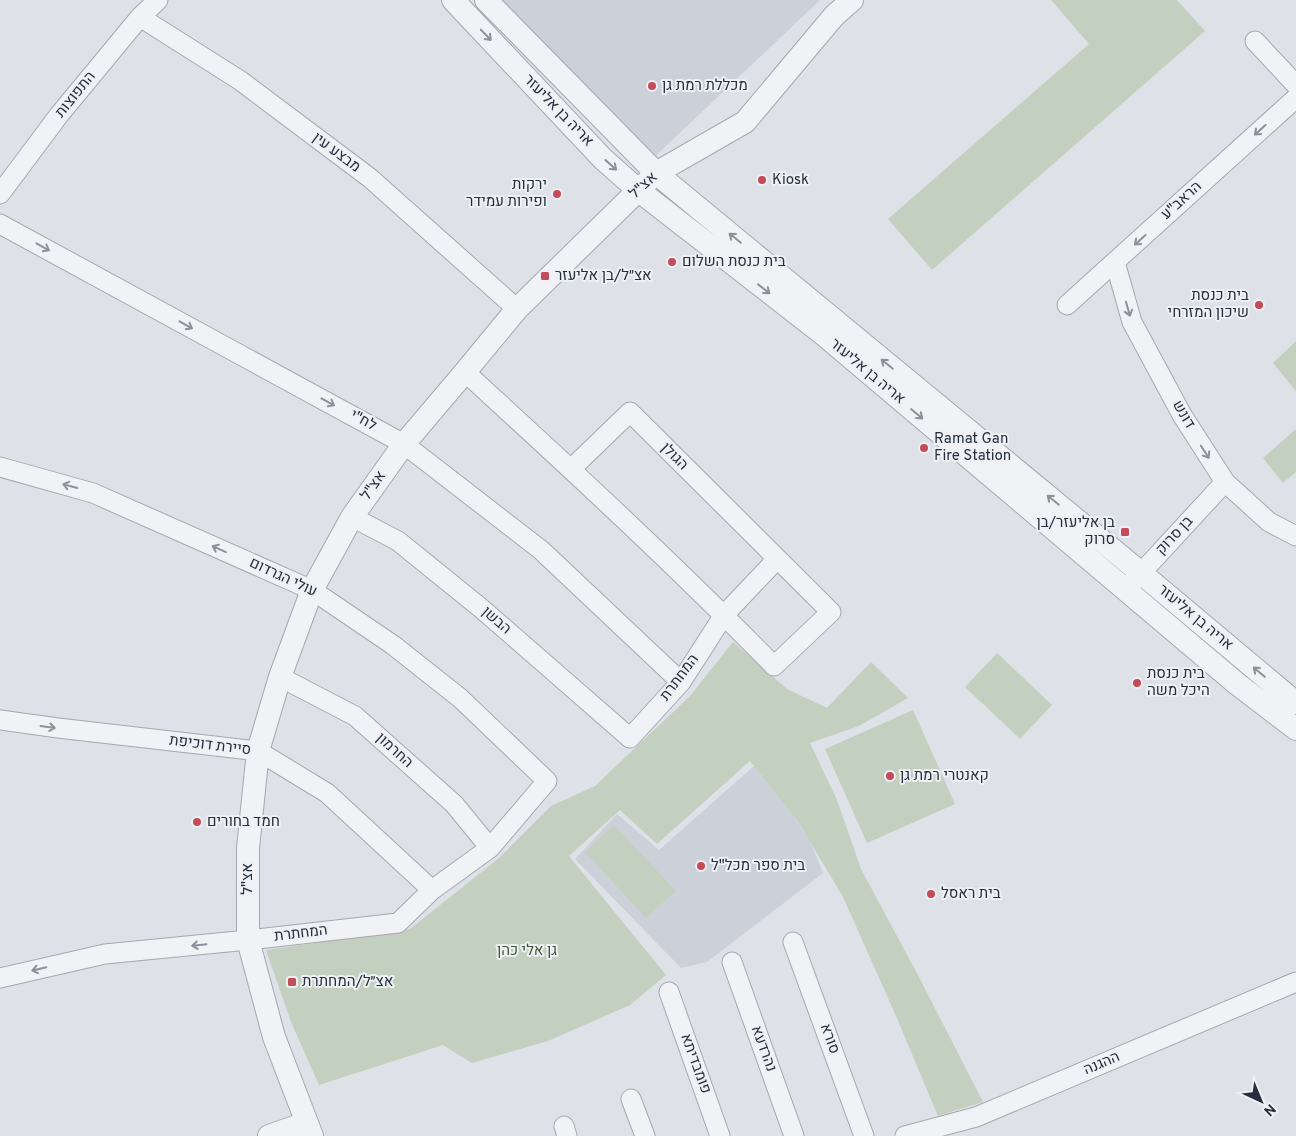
<svg xmlns="http://www.w3.org/2000/svg" width="1296" height="1136" font-family="Overpass,Heebo,sans-serif">
<style>
.built{fill:#ccd0d8}
.green{fill:#c3d0c0}
.lines{fill:none;stroke-linecap:round;stroke-linejoin:round}
.minor-casing{stroke:#a4a8b0;stroke-width:21}
.tertiary-casing{stroke:#a4a8b0;stroke-width:24}
.minor{stroke:#f0f2f5;stroke-width:19}
.tertiary{stroke:#f0f2f5;stroke-width:22}
.oneway{stroke:#8c9098}
.poi-dot{fill:#c44b59;stroke:#edf0f4;stroke-width:2}
.labels{text-anchor:middle;dominant-baseline:central;stroke-width:4;stroke-linejoin:round;paint-order:stroke}
.poi-label{font-size:15px;fill:#282f3c;stroke:#edf0f4;text-anchor:start}
.street-label{font-size:15px;fill:#282f3c;stroke:#edf0f4}
.park-label{font-size:15px;fill:#3c5737;stroke:#edf0f4}
</style>
<rect width="100%" height="100%" fill="#dee1e7"/>
<path class="built" d="M 496,0 L 820,0 L 647,164 Z
M 754,766 L 793,815 L 810,841 L 823,873 L 707,962 L 681,968 L 575,859 L 617,814 L 659,850 Z"/>
<path class="green" d="M 1051,0 L 1177,0 L 1205,31 L 932,270 L 888,219 L 1089,44 Z
M 1296,341 L 1296,391 L 1273,363 Z
M 1296,429 L 1296,472 L 1283,483 L 1263,458 Z
M 733,642 L 787,689 L 827,708 L 871,662 L 908,698 L 859,726 L 810,743 L 837,800 L 861,869 L 920,979 L 983,1102 L 938,1116 L 896,1016 L 843,897 L 799,823 L 750,761 L 657,844 L 620,810 L 569,856 L 666,975 L 630,1005 L 548,1041 L 472,1063 L 443,1045 L 319,1085 L 291,1022 L 266,950 L 410,929 L 499,858 L 551,806 L 595,786 L 690,696 Z
M 997,653 L 1052,705 L 1020,739 L 965,687 Z
M 913,710 L 955,804 L 867,843 L 825,749 Z
M 614,825 L 676,891 L 646,918 L 585,852 Z"/>
<g class="lines">
<defs>
<path id="minor" d="M 140,17 L 241,81 L 370,178 L 517,309
M 1255,41 L 1296,85
M 0,194 L 59,115 L 140,17 L 158,0
M 0,224 L 404,444 L 541,550 L 681,682
M 1115,262 L 1132,322 L 1182,415 L 1225,482 L 1269,522 L 1296,536
M 1067,305 L 1296,98
M 465,372 C 570,468 675,565 774,666 L 831,612 L 630,412 L 571,469
M 0,467 L 93,493 L 312,590 L 393,645 L 460,698 L 547,781 L 490,848 L 432,890 L 398,923 L 248,940 L 105,954 L 0,978
M 352,517 L 398,541 L 482,609 L 630,738 L 681,682 L 724,615 L 777,559
M 1131,584 L 1225,482
M 280,677 L 355,716 L 454,804 L 490,848
M 0,720 L 58,728 L 258,751 L 327,793 L 432,890
M 793,942 L 864,1136
M 732,962 L 794,1136
M 669,992 L 720,1136
M 631,1099 L 645,1136
M 564,1126 L 567,1136
M 905,1136 L 976,1117 L 1296,982"/>
<path id="tertiary" d="M 453,0 L 603,159 L 638,190 L 823,334 L 1236,683 L 1296,729
M 486,0 L 656,173 L 1141,573 L 1296,703
M 269,1136 L 306,1123
M 312,1136 L 274,1037 L 248,940 L 248,848 L 258,751 L 280,677 L 312,590 L 352,517 L 404,444 L 465,372 L 517,309 L 656,173 L 745,122 L 834,16 L 852,0"/>
</defs>
<use href="#minor" class="minor-casing"/>
<use href="#tertiary" class="tertiary-casing"/>
<use href="#minor" class="minor"/>
<use href="#tertiary" class="tertiary"/>
</g>
<defs><path id="oneway-shaft" d="M-6 0H5M1.5-3L5.5 0L1.5 3" fill="none" stroke-width="1.6" stroke-linecap="round" stroke-linejoin="round" transform="scale(1.25)"/></defs>
<g class="oneway">
<use href="#oneway-shaft" transform="translate(486 35) rotate(46)"/>
<use href="#oneway-shaft" transform="translate(1260 130) rotate(138)"/>
<use href="#oneway-shaft" transform="translate(611 165) rotate(42)"/>
<use href="#oneway-shaft" transform="translate(735 238) rotate(-141)"/>
<use href="#oneway-shaft" transform="translate(1140 240) rotate(138)"/>
<use href="#oneway-shaft" transform="translate(43 247) rotate(29)"/>
<use href="#oneway-shaft" transform="translate(764 289) rotate(38)"/>
<use href="#oneway-shaft" transform="translate(1128 309) rotate(74)"/>
<use href="#oneway-shaft" transform="translate(186 325) rotate(29)"/>
<use href="#oneway-shaft" transform="translate(887 364) rotate(-141)"/>
<use href="#oneway-shaft" transform="translate(328 402) rotate(29)"/>
<use href="#oneway-shaft" transform="translate(917 414) rotate(40)"/>
<use href="#oneway-shaft" transform="translate(1205 452) rotate(57)"/>
<use href="#oneway-shaft" transform="translate(70 486) rotate(-165)"/>
<use href="#oneway-shaft" transform="translate(1053 500) rotate(-141)"/>
<use href="#oneway-shaft" transform="translate(219 549) rotate(-156)"/>
<use href="#oneway-shaft" transform="translate(1259 672) rotate(-140)"/>
<use href="#oneway-shaft" transform="translate(48 727) rotate(8)"/>
<use href="#oneway-shaft" transform="translate(199 945) rotate(174)"/>
<use href="#oneway-shaft" transform="translate(39 969) rotate(167)"/>
</g>
<g class="poi-dot">
<circle cx="652" cy="86" r="5"/>
<circle cx="762" cy="180" r="5"/>
<circle cx="557" cy="194" r="5"/>
<circle cx="672" cy="262" r="5"/>
<rect x="540" y="271" width="10" height="10" rx="2.5"/>
<circle cx="1259" cy="305" r="5"/>
<circle cx="924" cy="448" r="5"/>
<rect x="1120" y="527" width="10" height="10" rx="2.5"/>
<circle cx="1137" cy="683" r="5"/>
<circle cx="890" cy="776" r="5"/>
<circle cx="197" cy="822" r="5"/>
<circle cx="701" cy="866" r="5"/>
<circle cx="931" cy="894" r="5"/>
<rect x="287" y="977" width="10" height="10" rx="2.5"/>
</g>
<g class="labels">
<g class="poi-label">
<text x="662" y="86">מכללת רמת גן</text>
<text x="772" y="180">Kiosk</text>
<text x="547" y="185" text-anchor="end">ירקות<tspan x="547" dy="17">ופירות עמידר</tspan></text>
<text x="682" y="262">בית כנסת השלום</text>
<text x="555" y="276">אצ״ל/בן אליעזר</text>
<text x="1249" y="296" text-anchor="end">בית כנסת<tspan x="1249" dy="17">שיכון המזרחי</tspan></text>
<text x="934" y="439">Ramat Gan<tspan x="934" dy="17">Fire Station</tspan></text>
<text x="1115" y="523" text-anchor="end">בן אליעזר/בן<tspan x="1115" dy="17">סרוק</tspan></text>
<text x="1147" y="674">בית כנסת<tspan x="1147" dy="17">היכל משה</tspan></text>
<text x="900" y="776">קאנטרי רמת גן</text>
<text x="207" y="822">חמד בחורים</text>
<text x="711" y="866">בית ספר מכל"ל</text>
<text x="941" y="894">בית ראסל</text>
<text x="302" y="982">אצ״ל/המחתרת</text>
</g>
<g class="street-label">
<text transform="translate(76 95) rotate(-51)">התפוצות</text>
<text transform="translate(558 111) rotate(46)">אריה בן אליעזר</text>
<text transform="translate(336 153) rotate(37)">מבצע עין</text>
<text transform="translate(644 186) rotate(-42)">אצ"ל</text>
<text transform="translate(1182 201) rotate(-42)">הראב"ע</text>
<text transform="translate(867 372) rotate(40)">אריה בן אליעזר</text>
<text transform="translate(1183 415) rotate(59)">דונש</text>
<text transform="translate(363 421) rotate(29)">לח"י</text>
<text transform="translate(674 457) rotate(45)">הגולן</text>
<text transform="translate(374 486) rotate(-55)">אצ"ל</text>
<text transform="translate(1175 536) rotate(-47)">בן סרוק</text>
<text transform="translate(283 578) rotate(25)">עולי הגרדום</text>
<text transform="translate(1195 618) rotate(40)">אריה בן אליעזר</text>
<text transform="translate(496 621) rotate(41)">הבשן</text>
<text transform="translate(680 678) rotate(-53)">המחתרת</text>
<text transform="translate(210 746) rotate(7)">סיירת דוכיפת</text>
<text transform="translate(394 751) rotate(42)">החרמון</text>
<text transform="translate(248 879) rotate(-90)">אצ"ל</text>
<text transform="translate(301 934) rotate(-7)">המחתרת</text>
<text transform="translate(829 1039) rotate(70)">סורא</text>
<text transform="translate(763 1049) rotate(70)">נהרדעא</text>
<text transform="translate(695 1064) rotate(70)">פומבדיתא</text>
<text transform="translate(1102 1064) rotate(-23)">ההגנה</text>
</g>
<g class="park-label">
<text x="527" y="951">גן אלי כהן</text>
</g>
</g>
<g transform="translate(1261 1101) rotate(136)" stroke="#edf0f4" stroke-width="4" paint-order="stroke">
<path d="M0-4L9 19L0 12L-9 19Z" fill="#282f3c"/>
<text y="-8" font-size="14" font-weight="bold" text-anchor="middle" fill="#282f3c">N</text>
</g>
</svg>
